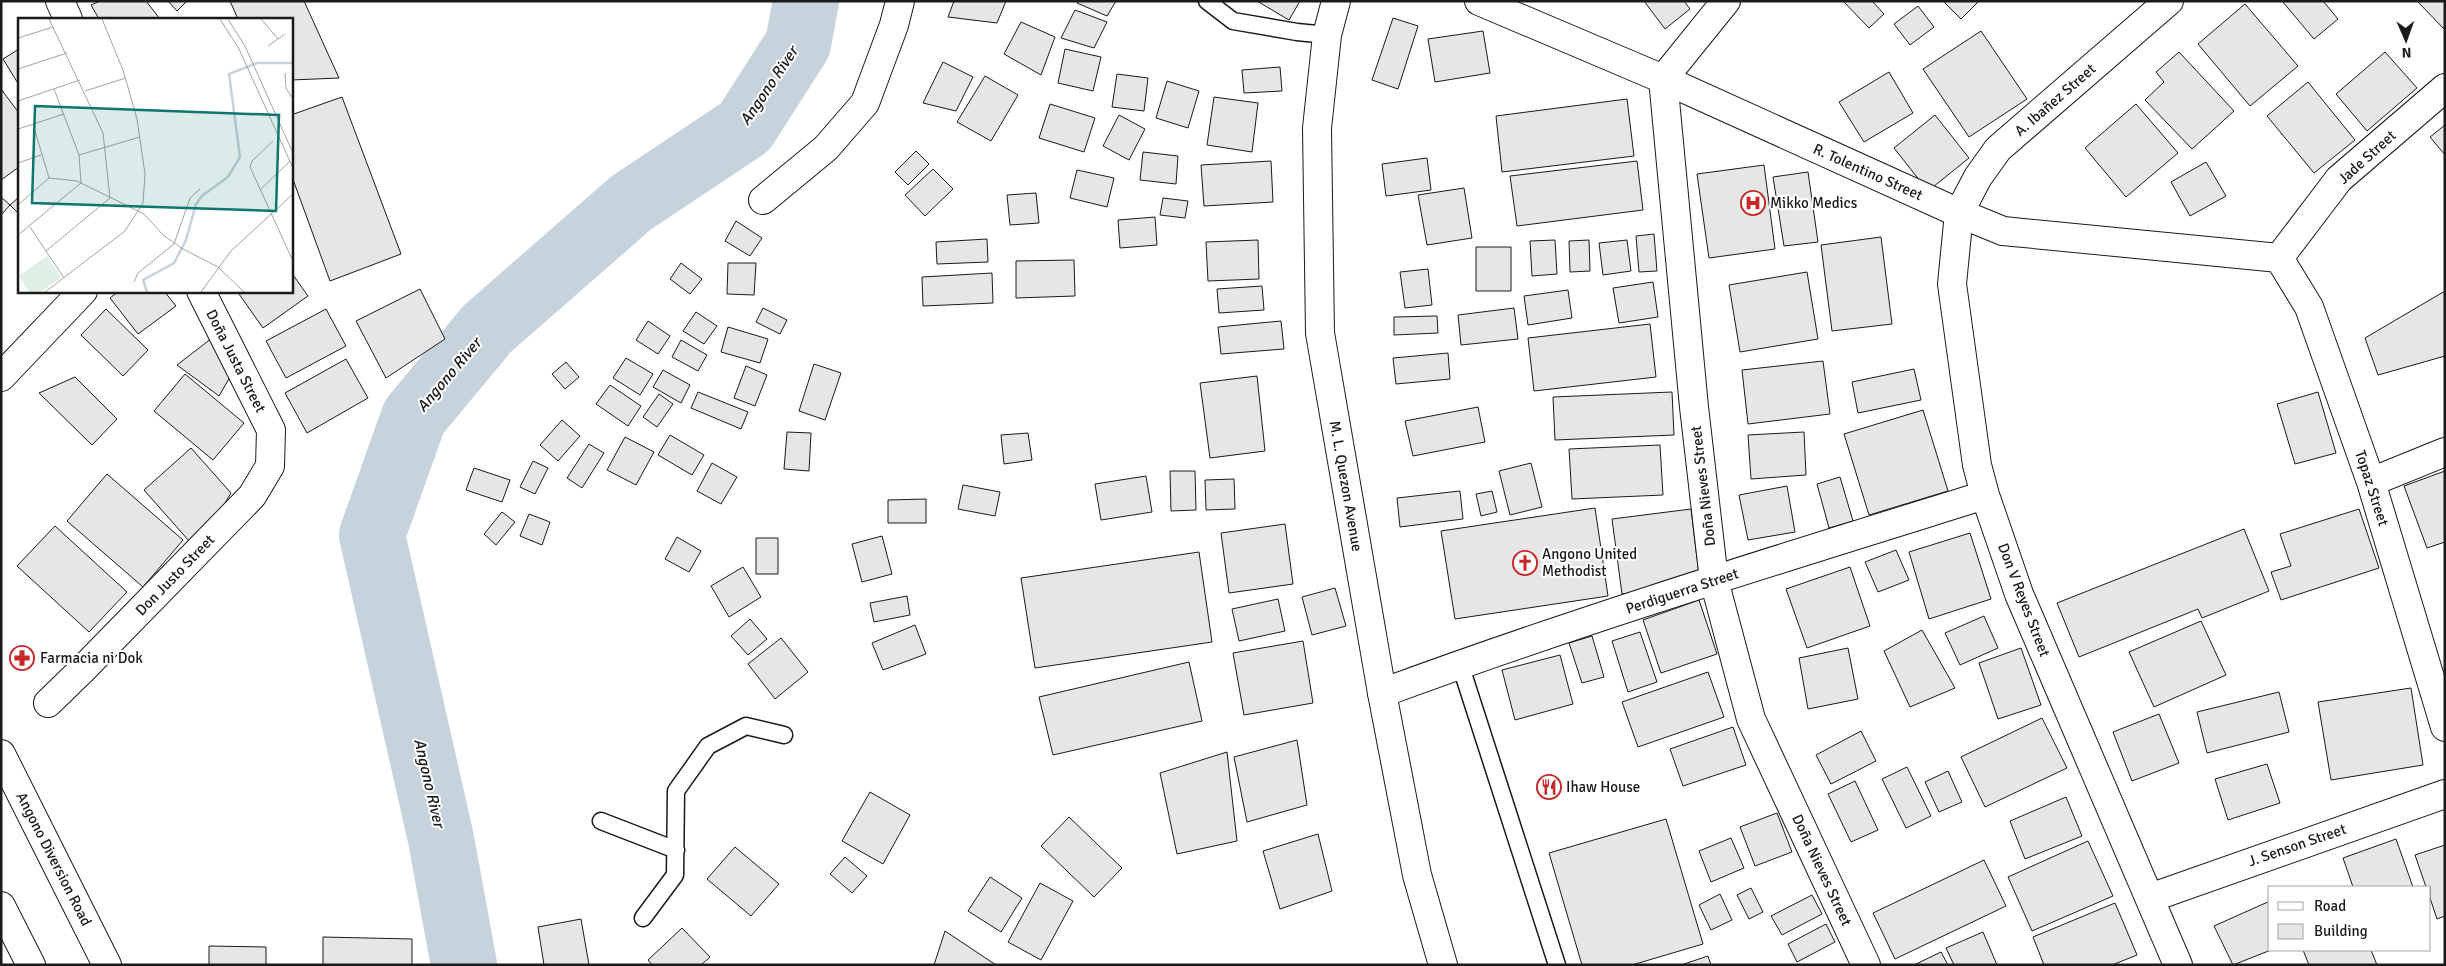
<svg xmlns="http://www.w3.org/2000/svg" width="2446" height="966" font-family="Signika,sans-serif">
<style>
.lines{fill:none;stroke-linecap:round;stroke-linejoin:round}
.river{stroke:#c6d2dc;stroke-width:66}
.building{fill:#e6e6e6;stroke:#1a1a1a}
.service-casing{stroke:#1a1a1a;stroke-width:19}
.minor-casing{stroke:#1a1a1a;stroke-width:30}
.tertiary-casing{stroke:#1a1a1a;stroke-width:30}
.secondary-casing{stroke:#1a1a1a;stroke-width:30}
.primary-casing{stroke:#1a1a1a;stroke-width:30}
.service{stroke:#fff;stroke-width:16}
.minor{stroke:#fff;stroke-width:28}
.tertiary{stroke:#fff;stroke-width:28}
.secondary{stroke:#fff;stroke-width:28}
.primary{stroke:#fff;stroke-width:28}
.labels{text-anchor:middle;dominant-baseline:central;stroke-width:4;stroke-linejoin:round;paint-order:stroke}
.street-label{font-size:15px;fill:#1a1a1a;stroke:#fff}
.poi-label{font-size:15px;fill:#1a1a1a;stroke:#fff;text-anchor:start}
.water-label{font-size:16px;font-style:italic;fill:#1a1a1a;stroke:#fff}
.inset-river{fill:none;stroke:#c6d2dc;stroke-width:2.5}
.inset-road{fill:none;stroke:#a3a3a3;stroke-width:1}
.view{fill:#0f766e;fill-opacity:0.15;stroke:#0f766e;stroke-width:2.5}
.inset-edge{fill:none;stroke:#1a1a1a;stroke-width:2.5}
</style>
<rect width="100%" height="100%" fill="#fff"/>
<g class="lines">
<path class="river" d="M 464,965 L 441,839 L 372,535 L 414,417 L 487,329 L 631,203 L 745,127 L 798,44 L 806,1"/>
</g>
<path class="building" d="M 100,1 L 146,1 L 160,19 L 99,19 L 91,5 Z
M 168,1 L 187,1 L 177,11 Z
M 230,1 L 304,1 L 339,78 L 291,80 L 291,19 L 238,19 Z
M 954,1 L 1006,1 L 997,23 L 948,17 Z
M 1078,1 L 1116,1 L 1107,16 L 1077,3 Z
M 1257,1 L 1300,1 L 1289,20 Z
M 1644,1 L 1684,1 L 1690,9 L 1665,29 Z
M 1843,1 L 1872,1 L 1884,14 L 1869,28 Z
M 1943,1 L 1979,1 L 1961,19 Z
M 2282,1 L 2323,1 L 2338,19 L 2314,39 Z
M 2417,1 L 2445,1 L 2445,30 Z
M 2245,4 L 2298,66 L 2250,106 L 2198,44 Z
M 1918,6 L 1934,27 L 1910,45 L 1894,24 Z
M 1075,10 L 1107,22 L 1094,48 L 1061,38 Z
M 1393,18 L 1418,26 L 1398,89 L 1372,80 Z
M 1021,22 L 1055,37 L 1041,75 L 1004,54 Z
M 1483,31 L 1490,73 L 1435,82 L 1428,39 Z
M 1981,31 L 2027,99 L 1969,137 L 1923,69 Z
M 19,49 L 19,85 L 3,59 Z
M 1065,49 L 1101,57 L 1093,91 L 1058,83 Z
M 2179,52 L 2234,111 L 2192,149 L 2145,100 L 2164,82 L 2156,72 Z
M 2385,52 L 2417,88 L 2367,131 L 2336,94 Z
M 943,62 L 973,77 L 956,111 L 923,103 Z
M 1280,67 L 1282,91 L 1244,93 L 1242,70 Z
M 1889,72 L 1913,113 L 1864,142 L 1839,102 Z
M 1117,74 L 1148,78 L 1144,111 L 1112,107 Z
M 985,76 L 1018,95 L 991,141 L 957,122 Z
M 1167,81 L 1199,91 L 1188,128 L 1156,118 Z
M 2308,82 L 2355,140 L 2314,173 L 2267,116 Z
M 1,89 L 19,113 L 19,167 L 1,180 Z
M 342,97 L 401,254 L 330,281 L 291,174 L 291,115 Z
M 1214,97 L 1258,103 L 1252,152 L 1207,145 Z
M 1627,99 L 1634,156 L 1502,172 L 1496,116 Z
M 1050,104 L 1095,118 L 1084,152 L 1039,138 Z
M 2136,104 L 2178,153 L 2126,197 L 2085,148 Z
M 1119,115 L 1145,129 L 1129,160 L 1103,146 Z
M 1935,115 L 1969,158 L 1928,191 L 1894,148 Z
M 2445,125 L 2445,155 L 2430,137 Z
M 916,151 L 929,164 L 908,185 L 895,172 Z
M 1143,152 L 1178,156 L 1176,184 L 1140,180 Z
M 1427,158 L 1431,190 L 1386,196 L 1382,164 Z
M 1271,161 L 1273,202 L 1204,206 L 1201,165 Z
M 1637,161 L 1643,210 L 1517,226 L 1510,176 Z
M 2206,162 L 2226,196 L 2190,216 L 2171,182 Z
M 1764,165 L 1775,249 L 1709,258 L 1697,174 Z
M 933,169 L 953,189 L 925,216 L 905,195 Z
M 1077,170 L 1114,178 L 1107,207 L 1070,198 Z
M 1808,172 L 1818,242 L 1784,246 L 1773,177 Z
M 1464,188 L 1472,238 L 1427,245 L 1418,195 Z
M 1036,193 L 1039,223 L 1010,225 L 1007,195 Z
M 1,197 L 10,205 L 1,215 Z
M 19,197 L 19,214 L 10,205 Z
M 1163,198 L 1188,201 L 1185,218 L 1160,215 Z
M 1155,217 L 1157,245 L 1120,248 L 1118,220 Z
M 736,221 L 762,238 L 750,256 L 725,241 Z
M 1654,234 L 1657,271 L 1639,272 L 1636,236 Z
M 1881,237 L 1892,324 L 1832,331 L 1821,245 Z
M 987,239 L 988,262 L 937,264 L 936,242 Z
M 1258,240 L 1259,279 L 1208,281 L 1206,242 Z
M 1555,240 L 1557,274 L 1532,276 L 1530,241 Z
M 1589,240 L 1590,271 L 1570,272 L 1569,241 Z
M 1627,240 L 1631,271 L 1603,275 L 1599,243 Z
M 1476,247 L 1511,247 L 1511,291 L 1476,291 Z
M 1074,260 L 1075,296 L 1016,298 L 1016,261 Z
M 681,263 L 702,279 L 690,294 L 670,279 Z
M 728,263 L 756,263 L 754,295 L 727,294 Z
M 1428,269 L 1432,305 L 1405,308 L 1400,272 Z
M 291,272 L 308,296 L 263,328 L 239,294 L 242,291 L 291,291 Z
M 1807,272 L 1818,339 L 1740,352 L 1729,285 Z
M 992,273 L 993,303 L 923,306 L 922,277 Z
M 1653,282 L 1658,317 L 1619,323 L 1613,288 Z
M 1262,286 L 1264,310 L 1219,313 L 1217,289 Z
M 420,289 L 445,339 L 386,378 L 356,321 Z
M 1568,290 L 1572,318 L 1528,325 L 1524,296 Z
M 119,291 L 164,291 L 176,306 L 138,334 L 110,298 Z
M 2445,291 L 2445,356 L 2378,375 L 2365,338 Z
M 763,308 L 787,320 L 780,334 L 756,322 Z
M 1514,308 L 1518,339 L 1461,345 L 1458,315 Z
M 106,309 L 148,350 L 123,376 L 81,335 Z
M 326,309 L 346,346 L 286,378 L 266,341 Z
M 696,312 L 717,326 L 704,344 L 683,331 Z
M 1437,316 L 1438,333 L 1394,335 L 1394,317 Z
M 648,321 L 670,336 L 658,354 L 636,340 Z
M 1281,321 L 1284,349 L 1221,354 L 1218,327 Z
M 1650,324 L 1656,377 L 1534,391 L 1528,338 Z
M 728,327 L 768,339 L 760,363 L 721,352 Z
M 212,338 L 230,377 L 219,396 L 177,365 Z
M 681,340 L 707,355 L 698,371 L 672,357 Z
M 1448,353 L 1450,379 L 1396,384 L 1393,358 Z
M 626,358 L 653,374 L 640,395 L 613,378 Z
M 346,359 L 368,398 L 307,433 L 285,393 Z
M 1823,361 L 1830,414 L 1748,424 L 1742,370 Z
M 566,362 L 579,377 L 565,389 L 552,374 Z
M 814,364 L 841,373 L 825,420 L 799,411 Z
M 746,366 L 767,375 L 755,406 L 734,398 Z
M 1914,369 L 1921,400 L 1858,413 L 1852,382 Z
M 663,370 L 690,385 L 681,403 L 653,387 Z
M 185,374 L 244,423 L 213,460 L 154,411 Z
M 1257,376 L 1265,451 L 1210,458 L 1200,383 Z
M 75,377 L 117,419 L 92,445 L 39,393 Z
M 610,385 L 641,406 L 628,426 L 596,404 Z
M 698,392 L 748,412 L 741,429 L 691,408 Z
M 1672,392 L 1674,435 L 1555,440 L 1553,397 Z
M 2318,392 L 2336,453 L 2295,464 L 2277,404 Z
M 659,394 L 673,404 L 657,427 L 643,417 Z
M 1478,407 L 1485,442 L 1413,456 L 1405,421 Z
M 1923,410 L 1948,491 L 1869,515 L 1844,434 Z
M 562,420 L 580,436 L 558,461 L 540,445 Z
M 787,432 L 811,433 L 809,471 L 784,469 Z
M 1804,432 L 1806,475 L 1751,479 L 1748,435 Z
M 1028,433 L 1032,460 L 1004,464 L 1001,435 Z
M 670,435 L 704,455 L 692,475 L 658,455 Z
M 625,437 L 654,452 L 636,485 L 607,470 Z
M 589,444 L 604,453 L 582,488 L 567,478 Z
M 1660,445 L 1663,495 L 1572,499 L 1569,449 Z
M 191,448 L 231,493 L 216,518 L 190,542 L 144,490 Z
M 533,461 L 548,468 L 535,494 L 520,487 Z
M 712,463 L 737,477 L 721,504 L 697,491 Z
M 1531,463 L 1542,507 L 1510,515 L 1499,471 Z
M 474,468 L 510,480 L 502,502 L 466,490 Z
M 1170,471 L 1195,471 L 1196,510 L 1171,511 Z
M 2445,471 L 2445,542 L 2427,548 L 2404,486 Z
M 107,474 L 183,540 L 143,587 L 67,521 Z
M 1146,476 L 1152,512 L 1101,520 L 1095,484 Z
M 1840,477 L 1853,521 L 1829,528 L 1817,484 Z
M 1234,479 L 1235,509 L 1206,510 L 1205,480 Z
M 963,485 L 1000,492 L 995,516 L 958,509 Z
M 1787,486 L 1795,532 L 1748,540 L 1739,495 Z
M 1460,491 L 1463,519 L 1400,527 L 1397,498 Z
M 1492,491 L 1497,512 L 1481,516 L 1476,494 Z
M 926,499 L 926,523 L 888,523 L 888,500 Z
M 1595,508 L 1608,596 L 1455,619 L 1441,531 Z
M 1691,509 L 1700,583 L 1622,594 L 1612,519 Z
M 2359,509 L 2379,568 L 2281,600 L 2271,572 L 2291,566 L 2280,534 Z
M 502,512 L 515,522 L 496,545 L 484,534 Z
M 529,514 L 550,522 L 542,545 L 520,536 Z
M 1285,524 L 1293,584 L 1229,593 L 1221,533 Z
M 55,526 L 127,592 L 89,632 L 17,566 Z
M 2244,529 L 2269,591 L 2202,618 L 2198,609 L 2079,657 L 2057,603 Z
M 1970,533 L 1991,599 L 1929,619 L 1909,552 Z
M 882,536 L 892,574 L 862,582 L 852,544 Z
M 677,537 L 701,551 L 689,572 L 665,559 Z
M 756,538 L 778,538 L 778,574 L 756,574 Z
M 1896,550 L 1909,580 L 1878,592 L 1865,562 Z
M 1199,552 L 1212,642 L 1035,668 L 1021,578 Z
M 743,567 L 761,597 L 729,617 L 711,586 Z
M 1850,567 L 1870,626 L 1807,648 L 1786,589 Z
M 1335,588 L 1346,626 L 1312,635 L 1302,597 Z
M 907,596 L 910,615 L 874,622 L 870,603 Z
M 1278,599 L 1285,631 L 1239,641 L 1232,609 Z
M 1699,600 L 1717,654 L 1661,673 L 1643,620 Z
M 1984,616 L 1998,648 L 1960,665 L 1945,633 Z
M 750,619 L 767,639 L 748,655 L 731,636 Z
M 2201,621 L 2226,675 L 2154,707 L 2129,652 Z
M 915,625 L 926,654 L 883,670 L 872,643 Z
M 1922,630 L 1955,688 L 1910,707 L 1884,651 Z
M 1640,632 L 1657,682 L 1628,692 L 1612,641 Z
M 1592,636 L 1604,677 L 1582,683 L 1569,643 Z
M 781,638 L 808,672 L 775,699 L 748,664 Z
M 1303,641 L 1313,703 L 1244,715 L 1233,653 Z
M 1848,648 L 1858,699 L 1808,709 L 1799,658 Z
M 2021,648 L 2041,705 L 1998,719 L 1979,663 Z
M 1560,655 L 1573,704 L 1515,720 L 1502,670 Z
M 1189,662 L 1202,721 L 1053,755 L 1039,697 Z
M 1708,672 L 1724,717 L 1638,747 L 1622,702 Z
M 2411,688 L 2423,765 L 2331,780 L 2318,702 Z
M 2279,692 L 2289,732 L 2207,753 L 2197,712 Z
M 2159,714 L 2179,763 L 2132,781 L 2113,732 Z
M 2042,718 L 2067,768 L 1985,807 L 1961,757 Z
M 1733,727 L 1746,765 L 1683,786 L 1670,749 Z
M 1861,731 L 1876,761 L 1831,784 L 1816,755 Z
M 1297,740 L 1307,805 L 1247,822 L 1234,757 Z
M 1227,752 L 1237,841 L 1177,854 L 1160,773 Z
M 2267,764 L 2280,803 L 2228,820 L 2215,779 Z
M 1907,767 L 1931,816 L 1906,828 L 1882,779 Z
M 1948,771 L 1962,802 L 1939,812 L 1925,782 Z
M 1855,781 L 1878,830 L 1851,842 L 1828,794 Z
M 870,792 L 910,815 L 883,864 L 842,841 Z
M 2066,797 L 2082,836 L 2025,859 L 2010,821 Z
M 1777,813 L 1792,852 L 1755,866 L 1740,827 Z
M 1069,817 L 1122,868 L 1094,897 L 1041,846 Z
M 1666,819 L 1703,944 L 1632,965 L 1582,965 L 1549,853 Z
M 1318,834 L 1332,891 L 1280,909 L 1263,851 Z
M 1731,838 L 1744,868 L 1711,882 L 1699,851 Z
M 2396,839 L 2413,887 L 2353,887 L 2343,858 Z
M 2088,841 L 2113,896 L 2032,931 L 2008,877 Z
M 2445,845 L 2445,916 L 2437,919 L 2430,898 L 2430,887 L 2426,887 L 2415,855 Z
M 735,847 L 779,884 L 751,916 L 707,879 Z
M 845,857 L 867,876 L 852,893 L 830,874 Z
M 1984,860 L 2006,906 L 1895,959 L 1873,913 Z
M 990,877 L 1022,898 L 1001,932 L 968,911 Z
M 1040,883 L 1073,901 L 1041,960 L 1008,942 Z
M 1751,888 L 1763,912 L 1749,919 L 1737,895 Z
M 1720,894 L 1732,920 L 1711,930 L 1699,905 Z
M 1812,895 L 1822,914 L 1782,935 L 1771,916 Z
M 2270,901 L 2271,950 L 2233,965 L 2214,926 Z
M 2115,903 L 2137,955 L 2112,965 L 2044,965 L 2033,937 Z
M 581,919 L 589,965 L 544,965 L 538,927 Z
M 1826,924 L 1835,942 L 1797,962 L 1788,944 Z
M 682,928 L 710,957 L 701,965 L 652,965 L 648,960 Z
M 945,931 L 996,965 L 934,965 Z
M 1983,932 L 1997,965 L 1954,965 L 1946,948 Z
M 323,937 L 412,939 L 412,965 L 323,965 Z
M 209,946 L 266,947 L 266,965 L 209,965 Z
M 2303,950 L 2371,950 L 2377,965 L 2309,965 Z
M 1941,952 L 1948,965 L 1914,965 Z
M 1708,956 L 1711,965 L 1681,965 Z"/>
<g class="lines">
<defs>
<path id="service" d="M 1207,1 L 1233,21 L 1297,32 L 1327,35
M 1460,664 L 1557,965
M 601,821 L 676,850
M 643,918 L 675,875 L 676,791 L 708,746 L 746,726 L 784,735"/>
<path id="minor" d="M 60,1 L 68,19
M 1726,1 L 1663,79 L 1694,407 L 1714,580 L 1751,719 L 1866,965
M 763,200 L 826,148 L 865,103 L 894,25 L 900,1
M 2279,258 L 2309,307 L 2371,482 L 2445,727
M 2279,258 L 2339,179 L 2445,88
M 1,377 L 83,291
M 2371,482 L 2445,452
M 1382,693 C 1580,620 1783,558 1985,495
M 48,703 L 83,669 L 252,496 L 270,466 L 271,430 L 201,291
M 2150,898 L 2445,794
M 2178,965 L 2019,594 L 1985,495 L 1977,465 L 1952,284 L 1959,213 L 2003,231 L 2279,258"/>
<path id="tertiary" d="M 1479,1 L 1663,79 L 1959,213 L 1978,177 L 1998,149 L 2169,1"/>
<path id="secondary" d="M 1336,1 L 1327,35 L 1317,128 L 1320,333 L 1382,693 L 1417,875 L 1443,965"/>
<path id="primary" d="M 1,754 L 107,965
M 1,906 L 31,965"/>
</defs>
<use href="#service" class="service-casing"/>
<use href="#minor" class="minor-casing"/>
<use href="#tertiary" class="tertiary-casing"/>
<use href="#secondary" class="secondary-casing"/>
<use href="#primary" class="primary-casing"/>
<use href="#service" class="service"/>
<use href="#minor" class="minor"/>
<use href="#tertiary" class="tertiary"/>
<use href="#secondary" class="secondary"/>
<use href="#primary" class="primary"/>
</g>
<defs>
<symbol id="hospital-ring" viewBox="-11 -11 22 22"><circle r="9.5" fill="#fff" stroke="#c62828" stroke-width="1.5"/><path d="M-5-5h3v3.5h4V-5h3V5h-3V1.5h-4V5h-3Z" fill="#c62828"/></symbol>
<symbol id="church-ring" viewBox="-11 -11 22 22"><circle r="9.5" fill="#fff" stroke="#c62828" stroke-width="1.5"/><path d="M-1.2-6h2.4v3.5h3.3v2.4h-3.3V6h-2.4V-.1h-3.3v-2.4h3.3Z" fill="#c62828"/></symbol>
<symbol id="pharmacy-ring" viewBox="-11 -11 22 22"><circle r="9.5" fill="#fff" stroke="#c62828" stroke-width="1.5"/><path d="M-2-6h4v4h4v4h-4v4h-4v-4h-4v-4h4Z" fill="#c62828"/></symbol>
<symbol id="restaurant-ring" viewBox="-11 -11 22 22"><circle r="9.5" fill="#fff" stroke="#c62828" stroke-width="1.5"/><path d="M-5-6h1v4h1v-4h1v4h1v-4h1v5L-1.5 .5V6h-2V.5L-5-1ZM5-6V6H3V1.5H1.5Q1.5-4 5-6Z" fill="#c62828"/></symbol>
</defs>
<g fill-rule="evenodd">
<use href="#hospital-ring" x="1739" y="189" width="28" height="28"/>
<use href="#church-ring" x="1511" y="549" width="28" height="28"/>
<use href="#pharmacy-ring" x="8" y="644" width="28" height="28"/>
<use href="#restaurant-ring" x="1535" y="773" width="28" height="28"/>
</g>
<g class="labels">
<g class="street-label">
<text transform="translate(2055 100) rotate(-41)">A. Ibañez Street</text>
<text transform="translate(2367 157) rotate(-42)">Jade Street</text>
<text transform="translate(1868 172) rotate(24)">R. Tolentino Street</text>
<text transform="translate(236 361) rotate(63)">Doña Justa Street</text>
<text transform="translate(1346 486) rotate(80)">M. L. Quezon Avenue</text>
<text transform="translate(1703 486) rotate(-97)">Doña Nieves Street</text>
<text transform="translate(2372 488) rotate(72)">Topaz Street</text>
<text transform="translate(175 575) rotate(-46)">Don Justo Street</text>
<text transform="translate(1682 591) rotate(-18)">Perdiguerra Street</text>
<text transform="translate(2024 600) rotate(69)">Don V Reyes Street</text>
<text transform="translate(2297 845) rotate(-19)">J. Senson Street</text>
<text transform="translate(54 859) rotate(63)">Angono Diversion Road</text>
<text transform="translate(1822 870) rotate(65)">Doña Nieves Street</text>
</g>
<g class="poi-label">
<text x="1770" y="203">Mikko Medics</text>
<text x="1542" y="554">Angono United<tspan x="1542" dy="17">Methodist</tspan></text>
<text x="40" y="658">Farmacia ni Dok</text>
<text x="1566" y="787">Ihaw House</text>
</g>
<g class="water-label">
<text transform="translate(769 86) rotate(-56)">Angono River</text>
<text transform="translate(449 375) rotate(-50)">Angono River</text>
<text transform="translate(429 783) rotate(77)">Angono River</text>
</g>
</g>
<g transform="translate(18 18)">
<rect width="275" height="275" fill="#fff"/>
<path d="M 29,238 L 43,259 L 23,274 L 11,274 L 1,258 Z" fill="#e0efe3"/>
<path class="inset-river" d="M 129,274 L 125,262 L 156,245 L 168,222 L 178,186 L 184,178 L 210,159 L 222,139 L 211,56 L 239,45 L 275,45"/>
<path class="inset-road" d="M 202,1 L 221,31 L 275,150M 210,1 L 227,28 L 275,135M 243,1 L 260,21M 0,20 L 35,9M 250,28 L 267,16M 0,51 L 49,35M 267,55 L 268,70 L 275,81M 67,73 L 108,60M 0,83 L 62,62M 15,106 L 31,160M 0,111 L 46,96M 255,123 L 234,143 L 232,149 L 275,243M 61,137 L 122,119M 0,145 L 23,137M 31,160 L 59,163 L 126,196 L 145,217 L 165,231 L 200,249 L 226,274M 242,172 L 272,143M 0,187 L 31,160M 12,209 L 46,260M 0,217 L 63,165 L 61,137 L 36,71M 28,233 L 92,180 L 85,115 L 31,1M 116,264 L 120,255 L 156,226 L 172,180 L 182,171M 27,274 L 107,213 L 125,185 L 127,156 L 119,101 L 105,52 L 84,1M 183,274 L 213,233 L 275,176"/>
<path class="view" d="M 17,88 L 261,97 L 258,193 L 14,185 Z"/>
<rect width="275" height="275" class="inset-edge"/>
</g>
<rect width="2446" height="966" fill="none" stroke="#1a1a1a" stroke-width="5"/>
<rect x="2268" y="886" width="162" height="65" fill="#ffffff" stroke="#a3a3a3"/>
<rect x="2278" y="902" width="25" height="8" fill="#ffffff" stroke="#a3a3a3"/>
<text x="2314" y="911" font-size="15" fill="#1a1a1a">Road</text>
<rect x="2278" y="924" width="25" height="15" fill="#e6e6e6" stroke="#a3a3a3"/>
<text x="2314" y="936" font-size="15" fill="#1a1a1a">Building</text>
<g transform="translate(2406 40) rotate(178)" stroke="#ffffff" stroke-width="4" paint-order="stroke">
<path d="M0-4L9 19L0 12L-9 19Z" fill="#1a1a1a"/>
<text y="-8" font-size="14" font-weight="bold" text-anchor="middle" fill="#1a1a1a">N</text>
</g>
</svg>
